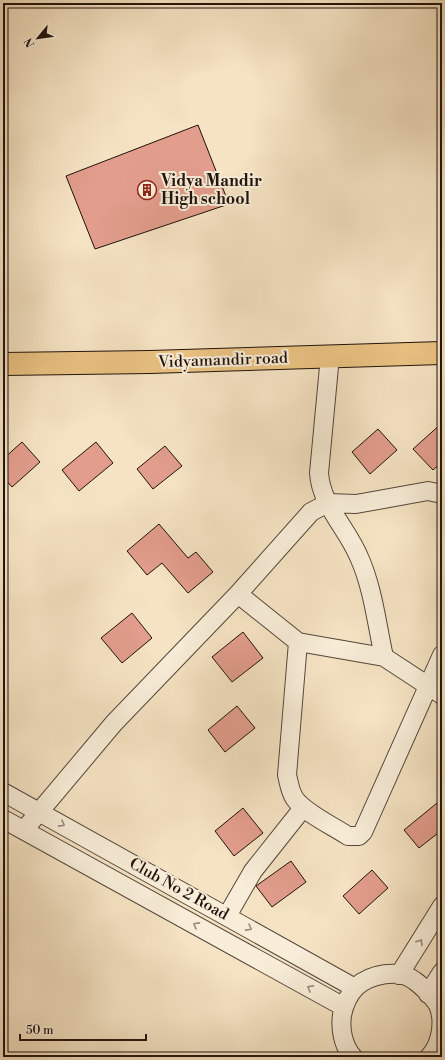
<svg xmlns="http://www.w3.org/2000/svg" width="445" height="1060" font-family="'Libre Bodoni',serif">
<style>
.building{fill:#e29d8c;stroke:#1f130c}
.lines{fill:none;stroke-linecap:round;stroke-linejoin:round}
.minor-casing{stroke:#54473a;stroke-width:20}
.major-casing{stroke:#1f130c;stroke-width:24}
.minor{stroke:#f8edd8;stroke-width:18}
.major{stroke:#eac282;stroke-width:22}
.oneway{stroke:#968b7c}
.labels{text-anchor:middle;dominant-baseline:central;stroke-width:4;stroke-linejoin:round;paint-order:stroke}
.poi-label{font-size:16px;font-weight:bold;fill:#1f130c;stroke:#f8edd8;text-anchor:start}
.street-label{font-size:16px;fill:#1f130c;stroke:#f8edd8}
</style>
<rect width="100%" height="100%" fill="#f5e3c3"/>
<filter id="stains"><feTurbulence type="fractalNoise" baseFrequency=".005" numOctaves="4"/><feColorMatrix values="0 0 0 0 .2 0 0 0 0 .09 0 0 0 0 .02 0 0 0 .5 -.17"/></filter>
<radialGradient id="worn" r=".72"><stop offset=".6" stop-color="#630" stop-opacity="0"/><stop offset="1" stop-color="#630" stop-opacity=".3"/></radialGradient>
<path class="building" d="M 198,125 L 229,204 L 95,249 L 66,176 Z
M 442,423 L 442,462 L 433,470 L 413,449 Z
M 378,429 L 397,450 L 370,474 L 352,452 Z
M 22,442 L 40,462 L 12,487 L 3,477 L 3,459 Z
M 96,442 L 113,463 L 79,491 L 62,470 Z
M 165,446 L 182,466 L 153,489 L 137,469 Z
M 159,524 L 188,558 L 196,552 L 213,572 L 188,593 L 162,563 L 147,575 L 127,551 Z
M 132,613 L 152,638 L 122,663 L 101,638 Z
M 243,632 L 263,658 L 232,682 L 212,657 Z
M 237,706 L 255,728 L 225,752 L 208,730 Z
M 442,799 L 442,830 L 419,848 L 404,830 Z
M 243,808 L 263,833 L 234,856 L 215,831 Z
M 291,861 L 306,882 L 272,907 L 256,886 Z
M 372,870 L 388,888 L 359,914 L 343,896 Z"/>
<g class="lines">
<defs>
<path id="minor" d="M 330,356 L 319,473 C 321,505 347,528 359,557 C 373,588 377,625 384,657
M 238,594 L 298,642 L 384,657 L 442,695
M 298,642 L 287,775 C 289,783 290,792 295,799 C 305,813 333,826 348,836 L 359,836 L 363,832 L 442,655
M 3,792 L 355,988
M 3,819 L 344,1007
M 24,830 L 114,723 L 238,594 L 311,512 L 328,503 L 356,504 L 428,491 L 442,494
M 227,916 L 253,871 L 303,808
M 399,975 L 442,906
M 428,994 L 442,972
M 353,1057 C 343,1046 340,1029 342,1015 C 344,1006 349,994 356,987 C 370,974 399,968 415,981 C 422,986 434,998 438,1005 C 445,1021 441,1045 429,1057"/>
<path id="major" d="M 3,364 L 150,362 L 442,353"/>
</defs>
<use href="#minor" class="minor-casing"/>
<use href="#major" class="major-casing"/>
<use href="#minor" class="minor"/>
<use href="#major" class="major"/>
</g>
<defs><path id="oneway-chevron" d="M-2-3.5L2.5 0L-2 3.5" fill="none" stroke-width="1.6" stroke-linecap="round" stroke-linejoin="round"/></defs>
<g class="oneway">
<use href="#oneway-chevron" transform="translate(62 824) rotate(29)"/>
<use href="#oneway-chevron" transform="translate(196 925) rotate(-151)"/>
<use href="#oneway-chevron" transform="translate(249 928) rotate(29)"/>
<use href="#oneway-chevron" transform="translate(420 942) rotate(-58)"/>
<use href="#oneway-chevron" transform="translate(310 988) rotate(-151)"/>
</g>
<defs>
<symbol id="building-ring" viewBox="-11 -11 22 22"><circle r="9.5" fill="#f8edd8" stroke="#8f2418" stroke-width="1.5"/><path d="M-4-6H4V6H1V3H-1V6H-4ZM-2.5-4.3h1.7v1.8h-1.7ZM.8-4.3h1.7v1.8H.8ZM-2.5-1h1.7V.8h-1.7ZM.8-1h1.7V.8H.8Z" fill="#8f2418"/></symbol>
</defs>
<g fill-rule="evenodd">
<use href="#building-ring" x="136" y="179" width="22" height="22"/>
</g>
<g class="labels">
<g class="poi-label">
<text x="161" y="181">Vidya Mandir<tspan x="161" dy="18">High school</tspan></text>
</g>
<g class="street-label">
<text transform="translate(223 360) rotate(-2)">Vidyamandir road</text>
<text transform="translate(179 889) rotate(29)">Club No 2 Road</text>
</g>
</g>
<rect width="445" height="1060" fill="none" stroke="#f5e3c3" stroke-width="16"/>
<rect x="4" y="4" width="437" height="1052" fill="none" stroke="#1f130c" stroke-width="2"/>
<rect x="8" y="8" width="429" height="1044" fill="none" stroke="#1f130c"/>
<g transform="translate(38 38) rotate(241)" stroke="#f8edd8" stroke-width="3" paint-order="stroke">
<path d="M0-3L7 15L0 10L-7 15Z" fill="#1f130c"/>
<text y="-6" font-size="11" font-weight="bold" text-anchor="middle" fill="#1f130c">N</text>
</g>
<path d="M20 1034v6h126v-6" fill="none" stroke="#1f130c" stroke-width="2"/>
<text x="26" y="1034" font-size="12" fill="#1f130c" stroke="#f8edd8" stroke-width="3" paint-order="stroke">50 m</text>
<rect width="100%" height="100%" filter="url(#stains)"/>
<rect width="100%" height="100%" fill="url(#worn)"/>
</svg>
